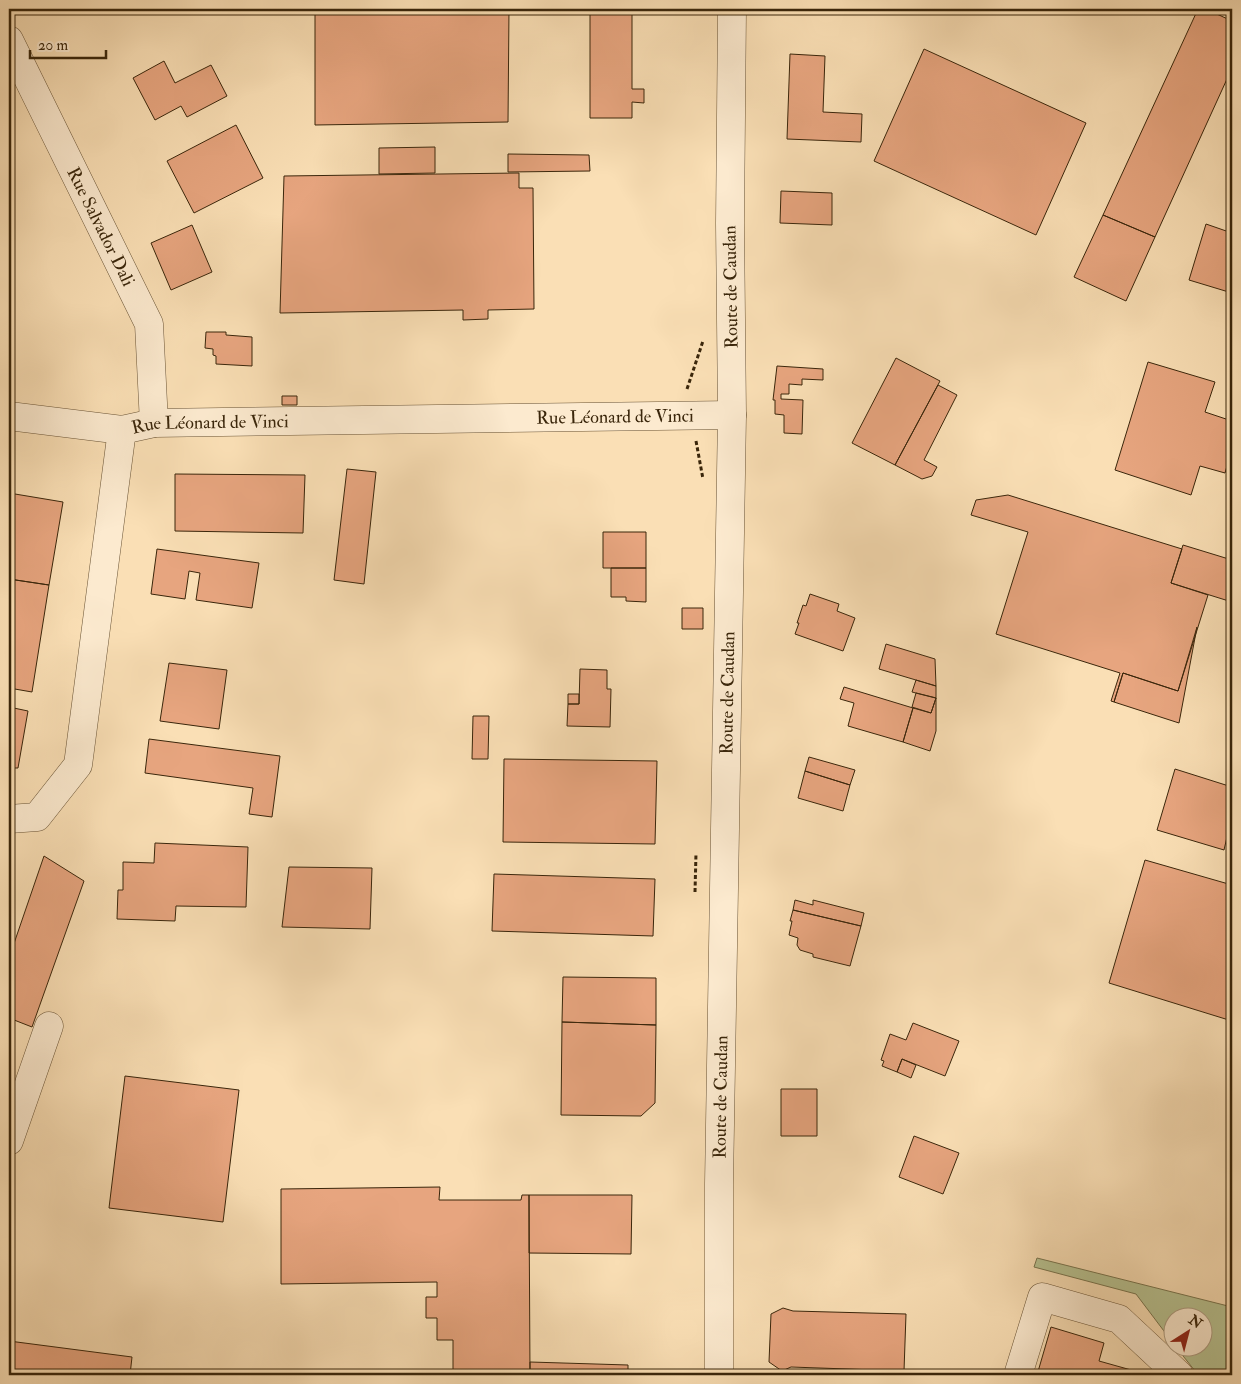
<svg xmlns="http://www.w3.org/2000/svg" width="1241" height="1384" font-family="'IM FELL Double Pica',serif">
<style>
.green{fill:#b8c392;stroke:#79744e}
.building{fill:#e7a57f;stroke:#3a260b}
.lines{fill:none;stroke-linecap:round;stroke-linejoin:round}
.minor-casing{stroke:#6a5436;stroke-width:29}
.path{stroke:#3a260b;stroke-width:3;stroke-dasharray:4 2.5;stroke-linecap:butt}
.minor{stroke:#fceacf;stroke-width:28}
.labels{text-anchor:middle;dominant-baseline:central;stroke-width:4;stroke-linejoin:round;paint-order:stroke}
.street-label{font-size:18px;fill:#3a260b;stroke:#fceacf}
</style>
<rect width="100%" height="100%" fill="#fadfb5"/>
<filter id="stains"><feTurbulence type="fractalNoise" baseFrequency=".004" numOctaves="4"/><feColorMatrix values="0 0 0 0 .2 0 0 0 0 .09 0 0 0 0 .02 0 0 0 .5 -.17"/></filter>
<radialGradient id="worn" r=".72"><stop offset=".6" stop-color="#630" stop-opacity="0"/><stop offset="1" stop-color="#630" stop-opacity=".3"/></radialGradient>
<path class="green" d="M 1037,1258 L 1232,1307 L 1232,1375 L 1213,1375 L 1195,1371 L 1176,1347 L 1204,1346 L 1204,1316 L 1174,1316 L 1173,1343 L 1136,1294 L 1034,1267 Z"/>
<path class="building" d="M 315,9 L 509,9 L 508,122 L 315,125 Z
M 590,9 L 632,9 L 632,89 L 644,89 L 644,103 L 632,102 L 632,118 L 590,118 Z
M 1198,9 L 1206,9 L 1232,21 L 1232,68 L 1155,237 L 1103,215 Z
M 924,49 L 1086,123 L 1036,235 L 874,161 Z
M 790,54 L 825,56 L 823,112 L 862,114 L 861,142 L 787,139 Z
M 164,61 L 175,83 L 211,65 L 227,96 L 187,117 L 181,106 L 155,120 L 133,78 Z
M 236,125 L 263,178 L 194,213 L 167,161 Z
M 435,147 L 435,173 L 379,174 L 379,148 Z
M 508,154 L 589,155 L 590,171 L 508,172 Z
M 519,173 L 519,188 L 533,188 L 534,309 L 488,310 L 488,319 L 463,320 L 463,310 L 280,313 L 284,176 Z
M 781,191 L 832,193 L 832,225 L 780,223 Z
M 1103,215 L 1155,237 L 1126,301 L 1074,277 Z
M 1206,224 L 1232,233 L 1232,293 L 1189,280 Z
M 192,225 L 212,272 L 171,290 L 151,243 Z
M 206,332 L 226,332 L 226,335 L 252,337 L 252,366 L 216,364 L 216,356 L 213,355 L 213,349 L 205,348 Z
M 896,358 L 940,381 L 895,465 L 852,443 Z
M 1148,362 L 1215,382 L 1205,412 L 1232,421 L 1232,448 L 1225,473 L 1200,466 L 1191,495 L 1115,470 Z
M 777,366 L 823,369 L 823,380 L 802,379 L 802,385 L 789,384 L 789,394 L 781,394 L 781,399 L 803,400 L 802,434 L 784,433 L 784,415 L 775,414 L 775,400 L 773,400 Z
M 938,385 L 957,395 L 924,460 L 937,467 L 932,476 L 922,479 L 895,465 Z
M 282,396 L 297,396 L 297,405 L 282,405 Z
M 347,469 L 376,472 L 364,584 L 334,580 Z
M 175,474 L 305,475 L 303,533 L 175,531 Z
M 9,493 L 63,502 L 49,585 L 9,579 Z
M 1008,495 L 1182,549 L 1171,583 L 1208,595 L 1178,691 L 1123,673 L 1114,702 L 1111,701 L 1120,673 L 996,634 L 1028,532 L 971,515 L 976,500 Z
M 603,532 L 646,532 L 646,568 L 603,568 Z
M 1183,545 L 1232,560 L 1232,602 L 1171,583 Z
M 157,549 L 259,563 L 252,608 L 196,600 L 200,573 L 189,571 L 185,599 L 151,594 Z
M 611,568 L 646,568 L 646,602 L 626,601 L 626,597 L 611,597 Z
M 9,579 L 49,585 L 32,692 L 9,688 Z
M 810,594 L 839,604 L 837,611 L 855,618 L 843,651 L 795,634 L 799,623 L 797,623 L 803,605 L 806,606 Z
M 682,608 L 703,608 L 703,629 L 682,629 Z
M 1197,627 L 1179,723 L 1114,702 L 1123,673 L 1178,691 Z
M 886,644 L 935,659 L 936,686 L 879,669 Z
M 169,663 L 227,670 L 219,729 L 160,721 Z
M 580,669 L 607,670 L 607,689 L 611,689 L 610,727 L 567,726 L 568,704 L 579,704 Z
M 916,680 L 936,686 L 936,698 L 912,692 Z
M 844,687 L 913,708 L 903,742 L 848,726 L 854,703 L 840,699 Z
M 916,693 L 936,698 L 931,713 L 912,707 Z
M 568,694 L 579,694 L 579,704 L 568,704 Z
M 936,698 L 936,731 L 930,751 L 903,742 L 913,708 L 931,713 Z
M 9,707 L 28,711 L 18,768 L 9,768 Z
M 473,716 L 489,716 L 488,759 L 472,759 Z
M 149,739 L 280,756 L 272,817 L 249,814 L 253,788 L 145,773 Z
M 809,757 L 855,770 L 850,785 L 805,771 Z
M 504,759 L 657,761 L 655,844 L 503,842 Z
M 1175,769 L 1232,787 L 1232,839 L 1227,837 L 1224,850 L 1157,830 Z
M 805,771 L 850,785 L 843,811 L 798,798 Z
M 155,843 L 248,847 L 246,907 L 176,906 L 175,921 L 117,919 L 118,890 L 123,890 L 123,862 L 154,863 Z
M 44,856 L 84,881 L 32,1027 L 9,1018 L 9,958 Z
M 1145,860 L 1232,885 L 1232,1021 L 1109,983 Z
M 289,867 L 372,868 L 370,929 L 282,927 Z
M 494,874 L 655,879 L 653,936 L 492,931 Z
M 795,900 L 813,905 L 813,900 L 864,913 L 861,926 L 793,910 Z
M 793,910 L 861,926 L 850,966 L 813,957 L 813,954 L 800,950 L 797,945 L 798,938 L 789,935 L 792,921 L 790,921 Z
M 563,977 L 656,978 L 656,1025 L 562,1022 Z
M 562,1022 L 656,1025 L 655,1103 L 641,1116 L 561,1115 Z
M 913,1023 L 959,1041 L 945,1076 L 902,1059 L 897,1072 L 882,1066 L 884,1061 L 881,1060 L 890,1034 L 906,1040 Z
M 902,1059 L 916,1065 L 911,1078 L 897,1072 Z
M 125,1076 L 239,1090 L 223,1222 L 109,1208 Z
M 781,1089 L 817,1089 L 817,1136 L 781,1136 Z
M 914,1136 L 959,1153 L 943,1194 L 899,1177 Z
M 440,1187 L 439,1200 L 521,1200 L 522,1195 L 529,1195 L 530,1375 L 453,1375 L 453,1340 L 437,1340 L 437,1318 L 426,1318 L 426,1297 L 437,1297 L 437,1282 L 281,1284 L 281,1189 Z
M 529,1195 L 632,1195 L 631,1254 L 529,1253 Z
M 783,1308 L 793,1311 L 906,1314 L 904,1371 L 791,1367 L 782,1371 L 769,1362 L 771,1314 Z
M 1051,1327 L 1104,1343 L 1099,1361 L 1149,1375 L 1037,1375 Z
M 9,1341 L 132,1357 L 130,1375 L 9,1375 Z
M 530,1362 L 628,1365 L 628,1375 L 530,1375 Z"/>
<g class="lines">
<defs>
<g id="minor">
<path id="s1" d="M 9,40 L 149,324 L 154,423"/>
<path d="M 9,416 L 122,430"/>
<path id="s2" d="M 9,819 L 37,817 L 78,765 L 122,430 L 154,423 L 732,415"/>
<path d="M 9,1141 L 49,1026"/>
<path id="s3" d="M 719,1375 L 719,1184 L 732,415 L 730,223 L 732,9"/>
<path d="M 1018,1375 L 1042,1297 L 1119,1319 L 1179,1375"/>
</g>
</defs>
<use href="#minor" class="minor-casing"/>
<path class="path" d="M 687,389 L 703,341
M 696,441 L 703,479
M 695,892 L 696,853"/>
<use href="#minor" class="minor"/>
</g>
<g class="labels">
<g class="street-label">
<text stroke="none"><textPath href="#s1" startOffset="208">Rue Salvador Dali</textPath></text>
<text transform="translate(731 287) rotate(-91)">Route de Caudan</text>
<text stroke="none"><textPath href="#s2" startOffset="926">Rue Léonard de Vinci</textPath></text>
<text stroke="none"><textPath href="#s2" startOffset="521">Rue Léonard de Vinci</textPath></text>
<text stroke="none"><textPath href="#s3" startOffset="682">Route de Caudan</textPath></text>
<text stroke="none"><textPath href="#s3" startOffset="278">Route de Caudan</textPath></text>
</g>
</g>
<rect width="1241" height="1384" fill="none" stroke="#fadfb5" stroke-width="30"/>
<rect x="10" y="10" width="1221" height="1364" fill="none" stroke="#3a260b" stroke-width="2.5"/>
<rect x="15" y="15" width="1211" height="1354" fill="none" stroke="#3a260b"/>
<g transform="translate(1188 1332) rotate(36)"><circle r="24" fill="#fceacf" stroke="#ae9c81"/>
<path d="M0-4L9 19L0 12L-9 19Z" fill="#8f2418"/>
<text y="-8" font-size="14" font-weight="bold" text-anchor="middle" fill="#3a260b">N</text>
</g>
<path d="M30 50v8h76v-8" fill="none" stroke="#3a260b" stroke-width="2.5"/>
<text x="38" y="50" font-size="15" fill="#3a260b" stroke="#fceacf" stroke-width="4" paint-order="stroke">20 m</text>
<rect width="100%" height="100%" filter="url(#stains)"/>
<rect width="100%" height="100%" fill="url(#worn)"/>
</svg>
